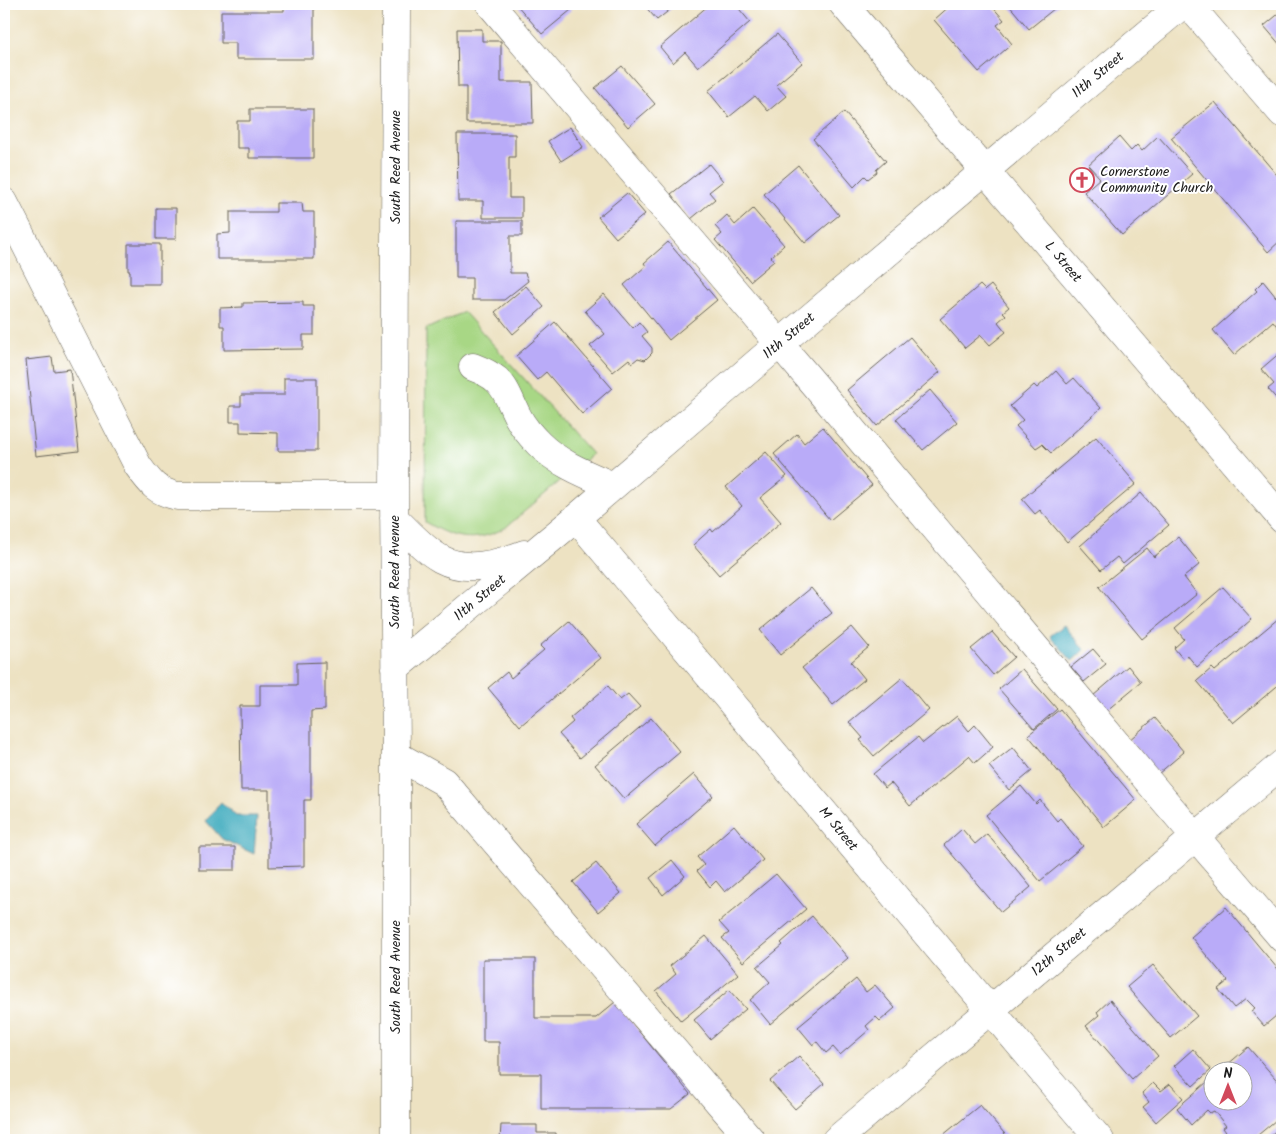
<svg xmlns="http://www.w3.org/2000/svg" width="1286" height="1144" font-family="Kalam,sans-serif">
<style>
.green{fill:#a8d785;stroke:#627a50}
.water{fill:#3eaabd;stroke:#2d636c}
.building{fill:#b9abf8}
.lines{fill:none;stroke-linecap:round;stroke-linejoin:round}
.minor-casing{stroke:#656156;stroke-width:29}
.minor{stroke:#fff;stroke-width:28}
.labels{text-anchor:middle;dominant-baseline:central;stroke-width:4;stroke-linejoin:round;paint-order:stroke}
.street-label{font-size:14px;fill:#1c1c1c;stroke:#fff}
.poi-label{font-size:14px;fill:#1c1c1c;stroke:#fff;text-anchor:start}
</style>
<rect width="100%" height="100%" fill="#fff"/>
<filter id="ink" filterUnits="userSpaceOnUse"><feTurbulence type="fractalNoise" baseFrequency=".02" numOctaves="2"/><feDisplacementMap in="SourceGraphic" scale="10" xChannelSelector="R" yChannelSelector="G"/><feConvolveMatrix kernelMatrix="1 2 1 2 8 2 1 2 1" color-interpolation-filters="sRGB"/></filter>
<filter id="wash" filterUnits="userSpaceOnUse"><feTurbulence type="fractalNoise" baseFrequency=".0096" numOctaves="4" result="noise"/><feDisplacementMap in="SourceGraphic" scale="20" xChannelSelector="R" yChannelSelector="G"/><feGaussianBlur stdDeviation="1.12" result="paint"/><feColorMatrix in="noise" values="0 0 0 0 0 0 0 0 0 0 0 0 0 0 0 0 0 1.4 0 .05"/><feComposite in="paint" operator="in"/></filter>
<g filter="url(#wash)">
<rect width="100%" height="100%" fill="#ede2c2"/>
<path class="green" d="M 464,312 L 592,454 L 505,528 C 474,544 453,539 425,522 L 426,329 Z"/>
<path class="water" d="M 1064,625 L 1085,650 L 1072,661 L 1050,636 Z
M 221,802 L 236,816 L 257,816 L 254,854 L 222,839 L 206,821 Z"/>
<g id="blocks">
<path class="building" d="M 284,4 L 314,4 L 314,59 L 236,59 L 236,43 L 221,43 L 221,11 L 284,11 Z
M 516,4 L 566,4 L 571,10 L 542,34 Z
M 643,4 L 677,4 L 657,20 Z
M 710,4 L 735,4 L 750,22 L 698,67 L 685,52 L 673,63 L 660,47 Z
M 952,4 L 990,4 L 1004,20 L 997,25 L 1012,44 L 979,72 L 934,20 Z
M 1008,4 L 1060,4 L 1029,29 Z
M 1282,11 L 1282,47 L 1264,26 Z
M 457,29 L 482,29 L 482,41 L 501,41 L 501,82 L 532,82 L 533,123 L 466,123 L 466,87 L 458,87 Z
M 777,34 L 802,63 L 776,85 L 786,96 L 768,111 L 755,96 L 729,117 L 708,91 Z
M 622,66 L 655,104 L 628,127 L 595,88 Z
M 1215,102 L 1282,181 L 1282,239 L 1268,252 L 1171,138 Z
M 250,109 L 313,109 L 313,158 L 249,158 L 249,148 L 237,148 L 237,121 L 250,121 Z
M 844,112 L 886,161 L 876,170 L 877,172 L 868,179 L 865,176 L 854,187 L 813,139 Z
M 570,127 L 583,147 L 561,161 L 548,141 Z
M 457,134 L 515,134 L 515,157 L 509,157 L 509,198 L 522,198 L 522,218 L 483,218 L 483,201 L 458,201 Z
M 1158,136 L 1192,174 L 1122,235 L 1084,192 L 1100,178 L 1088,165 L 1119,137 L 1131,151 L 1137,145 L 1142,151 Z
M 709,164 L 723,181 L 709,192 L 715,199 L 691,219 L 671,194 Z
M 798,165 L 839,215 L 805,243 L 764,194 Z
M 627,193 L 645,214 L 616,238 L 598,217 Z
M 276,203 L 302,203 L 303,212 L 314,212 L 314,259 L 217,259 L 217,234 L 230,233 L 230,212 L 276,212 Z
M 156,208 L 176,208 L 176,239 L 156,239 Z
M 753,209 L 784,245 L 771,257 L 774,261 L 750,281 L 715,240 L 722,234 L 715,226 L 727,215 L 735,225 Z
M 456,221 L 522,221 L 522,236 L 510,236 L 510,273 L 525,273 L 528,281 L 504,300 L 472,300 L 472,278 L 456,278 Z
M 668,242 L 717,300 L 669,340 L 624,285 L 646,266 L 644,263 Z
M 128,244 L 160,244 L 160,284 L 130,284 L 130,271 L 128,271 Z
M 1263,281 L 1276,297 L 1282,291 L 1282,333 L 1273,321 L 1234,355 L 1213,330 L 1257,291 L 1255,289 Z
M 980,285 L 985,290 L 991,285 L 1009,307 L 1003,312 L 1006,315 L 998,322 L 1006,332 L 990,345 L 981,335 L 965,348 L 940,319 Z
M 526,286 L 544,307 L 513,334 L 495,312 Z
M 604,294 L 633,328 L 639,322 L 647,332 L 642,336 L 652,348 L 652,353 L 645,360 L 638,358 L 632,363 L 629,359 L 613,372 L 590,346 L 605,334 L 585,311 Z
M 303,302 L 303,306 L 314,306 L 314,335 L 303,335 L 303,349 L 224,350 L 224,326 L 220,326 L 220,308 L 243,307 L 243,303 Z
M 555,322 L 612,388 L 582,414 L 546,372 L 537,380 L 516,356 Z
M 910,337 L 940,372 L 877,426 L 847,390 Z
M 1282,351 L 1282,405 L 1268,389 L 1274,384 L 1261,369 Z
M 52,357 L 54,371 L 70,369 L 79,451 L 36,456 L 26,360 Z
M 1056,371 L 1067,384 L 1074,378 L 1101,408 L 1051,453 L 1042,444 L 1036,448 L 1016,426 L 1023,420 L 1010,406 L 1034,385 L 1037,388 Z
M 284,378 L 317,378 L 317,451 L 278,451 L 278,433 L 240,432 L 240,422 L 230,422 L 230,406 L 241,406 L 241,395 L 284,395 Z
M 930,390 L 957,422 L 923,450 L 896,419 Z
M 823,427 L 872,485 L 830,520 L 774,454 L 797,434 L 804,443 Z
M 1096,437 L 1136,484 L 1067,542 L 1040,510 L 1035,514 L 1022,499 Z
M 766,452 L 787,476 L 760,498 L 781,522 L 719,575 L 693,545 L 711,529 L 713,532 L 742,506 L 726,487 Z
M 1141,493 L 1169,525 L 1123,564 L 1117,557 L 1101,570 L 1080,546 Z
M 1178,537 L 1200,564 L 1184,577 L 1197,594 L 1142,639 L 1099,587 L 1147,548 L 1154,557 Z
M 1223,587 L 1252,619 L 1197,667 L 1187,655 L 1183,659 L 1174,648 L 1184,639 L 1175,628 Z
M 811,588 L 832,613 L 780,655 L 760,630 Z
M 1279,618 L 1282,621 L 1282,682 L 1233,723 L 1197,681 L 1212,668 L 1215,671 Z
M 569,621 L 601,658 L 520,726 L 488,688 L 507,672 L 511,678 L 544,650 L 540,646 Z
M 852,627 L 869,647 L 851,662 L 865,679 L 833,705 L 802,668 Z
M 992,632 L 1014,657 L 993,675 L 971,649 Z
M 1093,649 L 1106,664 L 1084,682 L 1071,667 Z
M 325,662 L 325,710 L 311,711 L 311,800 L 304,800 L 304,866 L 269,867 L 269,790 L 241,790 L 240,706 L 260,706 L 260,685 L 297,685 L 297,663 Z
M 1128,666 L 1141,682 L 1106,711 L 1093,696 Z
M 1022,669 L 1057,709 L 1034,729 L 999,689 Z
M 902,678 L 929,710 L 874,756 L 860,740 L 863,738 L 849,722 Z
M 608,686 L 620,700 L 628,694 L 640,707 L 580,758 L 559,734 L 573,722 L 570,718 Z
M 1060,709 L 1136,800 L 1104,827 L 1028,735 Z
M 957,716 L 969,731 L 975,725 L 993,747 L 975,763 L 969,756 L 910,806 L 891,783 L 885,788 L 873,774 L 918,737 L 923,743 Z
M 651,718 L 680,752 L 624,799 L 595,765 Z
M 1155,718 L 1184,752 L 1158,774 L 1129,740 Z
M 1013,747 L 1032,771 L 1009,790 L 989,766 Z
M 694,774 L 713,796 L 655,846 L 636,824 Z
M 1021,786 L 1036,804 L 1040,800 L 1057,821 L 1060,818 L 1083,846 L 1040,881 L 986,815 Z
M 734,825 L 763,860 L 725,892 L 716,881 L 710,887 L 697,871 L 704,865 L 697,857 Z
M 962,829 L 975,844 L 987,834 L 1031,887 L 1001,912 L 944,845 Z
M 199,847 L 235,847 L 235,870 L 199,870 Z
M 672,860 L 685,876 L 663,895 L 650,878 Z
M 596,863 L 621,893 L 598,912 L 573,882 Z
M 776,874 L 806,909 L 743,962 L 722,938 L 729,933 L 719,922 Z
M 1226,907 L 1282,974 L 1282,1011 L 1264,1026 L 1251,1011 L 1255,1008 L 1246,999 L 1234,1008 L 1218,989 L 1228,981 L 1191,937 Z
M 812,916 L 848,958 L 770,1024 L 750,1000 L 770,982 L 757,967 L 783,945 L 781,943 Z
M 706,936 L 738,974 L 681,1021 L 656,991 L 676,974 L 670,966 Z
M 483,959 L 535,959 L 535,1018 L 596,1018 L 615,1002 L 690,1094 L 671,1109 L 541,1109 L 541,1074 L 499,1074 L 499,1042 L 483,1042 Z
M 1153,965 L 1197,1016 L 1171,1038 L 1127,987 Z
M 856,979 L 866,992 L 875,985 L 895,1008 L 880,1021 L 876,1017 L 866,1026 L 869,1030 L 840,1055 L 833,1047 L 826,1053 L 817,1042 L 813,1045 L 798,1027 Z
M 729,990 L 746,1009 L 710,1039 L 694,1020 Z
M 1110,1000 L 1158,1056 L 1132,1079 L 1086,1026 L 1099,1015 L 1097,1012 Z
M 1248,1047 L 1282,1086 L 1282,1115 L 1252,1140 L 1217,1140 L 1226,1132 L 1223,1128 L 1226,1126 L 1214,1111 L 1210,1113 L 1207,1110 L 1191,1125 L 1177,1108 L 1214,1076 L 1214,1102 L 1244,1102 L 1244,1072 L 1219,1072 Z
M 1193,1049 L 1211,1070 L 1193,1086 L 1174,1066 Z
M 799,1056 L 824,1084 L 795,1109 L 770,1081 Z
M 1153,1083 L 1161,1091 L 1170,1084 L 1183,1098 L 1156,1122 L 1143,1107 L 1149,1102 L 1142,1093 Z
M 980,1105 L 1010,1140 L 937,1140 Z
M 501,1125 L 537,1125 L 537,1133 L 556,1133 L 556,1140 L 500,1140 Z
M 1279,1128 L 1282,1133 L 1282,1140 L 1265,1140 Z"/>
</g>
</g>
<g filter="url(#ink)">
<use href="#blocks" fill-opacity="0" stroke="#656156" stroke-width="1"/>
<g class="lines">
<defs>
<path id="minor" d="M 490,4 L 812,382 L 1164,800 L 1282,938
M 843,4 L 1282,519
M 1188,4 L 1282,113
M 4,202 L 138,466 C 151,484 156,491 177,496 L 394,496
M 473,367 C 481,370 490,374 497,380 C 507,389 511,404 518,417 C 523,427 531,436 539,444 C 559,464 588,475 613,486
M 394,518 C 409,532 423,549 441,559 C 467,573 498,564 524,554
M 576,518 L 1100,1140
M 395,668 L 576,518 L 779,344 L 1183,4
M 396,755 L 444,782 L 751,1140
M 396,1140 L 396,755 L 394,496 L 396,4
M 836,1140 L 1282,764"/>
</defs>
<use href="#minor" class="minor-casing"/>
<use href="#minor" class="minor"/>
</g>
</g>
<defs>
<symbol id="church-ring" viewBox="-11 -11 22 22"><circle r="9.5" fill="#fff" stroke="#d1495b" stroke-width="1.5"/><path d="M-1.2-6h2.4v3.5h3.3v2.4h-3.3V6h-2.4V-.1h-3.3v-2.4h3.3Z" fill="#d1495b"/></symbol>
</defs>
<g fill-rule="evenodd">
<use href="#church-ring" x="1068" y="166" width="28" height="28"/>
</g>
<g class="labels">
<g class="street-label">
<text transform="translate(1098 75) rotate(-40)">11th Street</text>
<text transform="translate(396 167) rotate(-90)">South Reed Avenue</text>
<text transform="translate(1063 262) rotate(50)">L Street</text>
<text transform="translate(789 336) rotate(-40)">11th Street</text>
<text transform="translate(395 572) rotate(-90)">South Reed Avenue</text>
<text transform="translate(480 598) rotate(-40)">11th Street</text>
<text transform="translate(838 829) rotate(50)">M Street</text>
<text transform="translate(1059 952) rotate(-40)">12th Street</text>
<text transform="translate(396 977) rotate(-90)">South Reed Avenue</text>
</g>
<g class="poi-label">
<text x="1100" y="172">Cornerstone<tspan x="1100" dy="16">Community Church</tspan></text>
</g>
</g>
<rect width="1286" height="1144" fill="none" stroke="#fff" stroke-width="20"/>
<g transform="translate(1228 1086)"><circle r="24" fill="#ffffff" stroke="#a4a4a4"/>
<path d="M0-4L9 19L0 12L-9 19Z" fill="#d1495b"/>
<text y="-8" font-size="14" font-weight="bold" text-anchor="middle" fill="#1c1c1c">N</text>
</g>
</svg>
